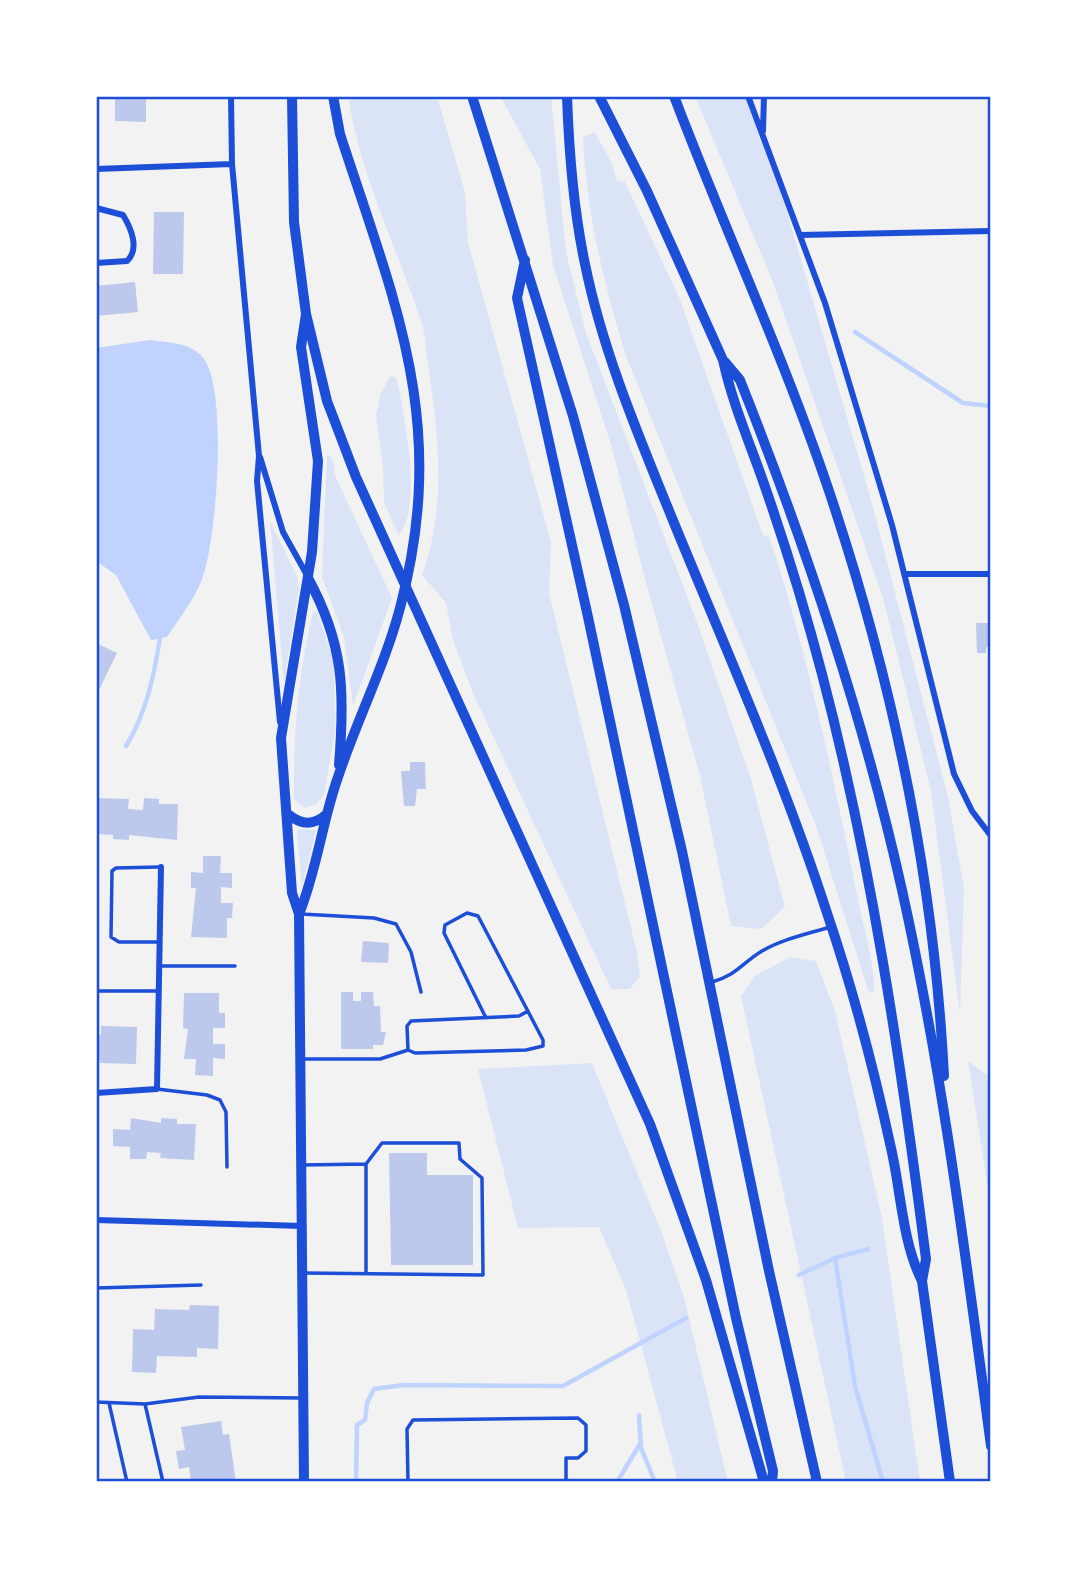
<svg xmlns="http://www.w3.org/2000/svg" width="1087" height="1578" font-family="'Work Sans',sans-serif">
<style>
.green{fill:#dbe4f7}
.water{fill:#bfd3fe}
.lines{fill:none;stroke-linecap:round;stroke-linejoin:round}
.stream{stroke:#bfd3fe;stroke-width:4.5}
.building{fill:#bdc9ec}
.service{stroke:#1d4ed8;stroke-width:3.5}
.minor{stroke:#1d4ed8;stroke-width:6}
.trunk{stroke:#1d4ed8;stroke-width:10}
.motorway{stroke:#1d4ed8;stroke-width:10}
.neatline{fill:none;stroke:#1d4ed8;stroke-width:2.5}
</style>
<rect width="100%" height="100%" fill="#f2f2f2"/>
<path class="green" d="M 348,96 L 437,96 L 465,192 L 468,242 L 551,542 L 549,593 L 637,952 L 640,976 L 630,989 L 611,989 L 472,691 L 453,640 L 446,603 L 422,575 C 446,509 439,439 429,371 C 426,354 426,334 420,318 C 395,244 360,174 348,96 Z
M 500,96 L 551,96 L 566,252 L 586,333 L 694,614 L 751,779 L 785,907 L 761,929 L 731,926 L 700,776 L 643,572 L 612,448 L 553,265 L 540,169 Z
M 695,96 L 753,96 L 870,496 L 948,797 L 964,888 L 960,1014 L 931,791 L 883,598 L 772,280 Z
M 595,132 L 612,164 L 617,181 L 625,182 L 679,297 L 763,535 L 769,536 C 809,657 833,777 858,899 C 861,917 878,976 873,992 L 869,993 L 816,826 L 626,356 C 604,285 586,211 583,137 Z
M 391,376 L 396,378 L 399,389 C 406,427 422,503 399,536 L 384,503 L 383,467 L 376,415 L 381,392 Z
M 327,455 L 330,456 L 335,467 L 333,471 L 392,598 L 353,706 L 344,637 L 322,577 Z
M 270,521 L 297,576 L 299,587 L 284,683 Z
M 317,611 L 334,662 L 335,732 L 324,795 L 316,804 L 305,808 L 294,799 C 293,736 298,674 313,612 Z
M 299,829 L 316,830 L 302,887 L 297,831 Z
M 790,957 L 816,961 L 835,1011 L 882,1218 L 920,1482 L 846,1482 L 741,996 L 755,976 Z
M 968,1061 L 991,1078 L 991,1207 Z
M 592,1063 L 661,1231 L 684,1297 L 728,1482 L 678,1482 L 626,1290 L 599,1227 L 518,1228 L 478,1069 Z"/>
<path class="water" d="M 150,340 C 169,343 192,342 204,359 C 228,391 217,544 201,582 C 193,601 178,620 167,637 L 151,640 L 116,575 L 96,561 L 96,348 Z"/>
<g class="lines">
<path class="stream" d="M 855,332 L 963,403 L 991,406
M 126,746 C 146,714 154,676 160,638
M 990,1202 L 991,1202
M 835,1258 L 855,1386 L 883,1482
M 799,1275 L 835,1258 L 868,1249
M 639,1415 L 641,1448 L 655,1482
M 356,1482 L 357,1425 L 365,1420 L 367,1403 L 374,1389 L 404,1385 L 563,1386 L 686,1318
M 617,1482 L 640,1444"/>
</g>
<path class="building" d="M 115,96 L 146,96 L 146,122 L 115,121 Z
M 154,212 L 184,212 L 183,274 L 153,274 Z
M 135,282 L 138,312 L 96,316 L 96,286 Z
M 976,623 L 990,623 L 991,647 L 986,647 L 986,653 L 977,653 Z
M 96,643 L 117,653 L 96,696 Z
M 410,762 L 425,762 L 426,789 L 417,789 L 415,806 L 404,806 L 401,771 L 410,771 Z
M 96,798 L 129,799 L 128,809 L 143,810 L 144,798 L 159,799 L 159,804 L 178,804 L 177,840 L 129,835 L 129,840 L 113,839 L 113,835 L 96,834 Z
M 203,856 L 221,856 L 220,873 L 232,873 L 232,888 L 221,887 L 221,903 L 233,903 L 232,918 L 227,918 L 227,938 L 191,937 L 196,888 L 191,888 L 191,872 L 203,873 Z
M 363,941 L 389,943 L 388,963 L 361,962 Z
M 341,992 L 353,992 L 353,1001 L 361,1001 L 361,992 L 373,992 L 374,1006 L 380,1006 L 381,1032 L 386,1032 L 383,1045 L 373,1045 L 373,1049 L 341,1049 Z
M 184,993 L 219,993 L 219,1013 L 225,1013 L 225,1028 L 213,1028 L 213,1044 L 225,1044 L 225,1059 L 213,1058 L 213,1076 L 195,1075 L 196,1059 L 184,1059 L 188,1029 L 183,1028 Z
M 101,1026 L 137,1027 L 136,1064 L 100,1063 L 100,1060 L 96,1060 L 96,1035 L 101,1035 Z
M 131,1118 L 161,1123 L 161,1118 L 177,1119 L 177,1124 L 196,1124 L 194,1160 L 160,1158 L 161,1153 L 147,1152 L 146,1159 L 130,1159 L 130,1147 L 113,1146 L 113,1129 L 130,1130 Z
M 389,1153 L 427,1153 L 427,1175 L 473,1175 L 473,1265 L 391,1265 Z
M 190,1305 L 219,1306 L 218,1349 L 197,1348 L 197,1357 L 157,1356 L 156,1373 L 132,1372 L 133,1329 L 154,1330 L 155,1309 L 189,1310 Z
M 221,1421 L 223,1435 L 229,1434 L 236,1482 L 191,1482 L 189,1467 L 179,1469 L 176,1451 L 185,1450 L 181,1427 Z"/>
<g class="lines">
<path class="service" d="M 159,867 L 116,868 L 112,871 L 111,937 L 119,942 L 160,942
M 301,914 L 374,918 L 396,924 L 411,952 L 421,992
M 160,966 L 235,966
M 712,982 C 737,975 742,963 762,951 C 783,939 807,934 830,927
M 96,991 L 159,991
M 408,1050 L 407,1026 L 411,1021 L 519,1016 L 528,1011
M 302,1059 L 380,1059 L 408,1050 L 415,1053 L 526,1050 L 543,1046 L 543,1040 L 478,916 L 467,913 L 445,925 L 444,933 L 486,1018
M 157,1089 L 207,1095 L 220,1100 L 226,1112 L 227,1167
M 302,1165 L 366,1164
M 304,1273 L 483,1275 L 482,1178 L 460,1159 L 459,1143 L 382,1143 L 366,1164 L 366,1272
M 96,1288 L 201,1285
M 96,1402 L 145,1404 L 199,1397 L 301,1398
M 109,1403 L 127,1482
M 145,1404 L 163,1482
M 408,1482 L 407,1429 L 413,1420 L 578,1418 L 586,1425 L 586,1451 L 578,1458 L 566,1458 L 566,1482"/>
<path class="minor" d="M 231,96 L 232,164 L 259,456 L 257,481 L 280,722
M 748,96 L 825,303 L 892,525 L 954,774 L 972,811 L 991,836
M 763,131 L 764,96
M 96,169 L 232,164
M 96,208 L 123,215 C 131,228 140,249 127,261 L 96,263
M 800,235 L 991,231
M 260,457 L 283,532 L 308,577
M 904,574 L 991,574
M 96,1093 L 157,1089 L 161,867
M 96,1220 L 302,1226"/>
<path class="trunk" d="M 292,96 L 294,222 L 306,314 L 301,347 L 318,461 L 312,552 L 281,738 L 292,893 L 299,914 L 304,1482
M 308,578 C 344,644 345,691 339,765
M 289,815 C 302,825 313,826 327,814
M 299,914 C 317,870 322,822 338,777 C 357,720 385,665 400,608 C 449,423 396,306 340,134 L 333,96"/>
<path class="motorway" d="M 472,96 L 573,416 L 624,605 L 682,851 L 769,1271 L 817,1482
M 567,96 C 569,153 573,208 585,264 C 603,353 640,439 674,523 C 727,652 784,780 827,913 C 853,990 874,1069 891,1148 C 901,1191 902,1241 922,1281 L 950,1482
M 599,96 L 647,191 L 723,360 C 732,402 749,441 763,481 C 785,544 805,609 822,674 C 872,865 901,1063 926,1259 L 922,1281
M 674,96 C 724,228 784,357 829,491 C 892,679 934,878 944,1076
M 525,260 L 517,298 L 588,617 L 736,1318 L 773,1471 L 772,1482
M 306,314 L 327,401 L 356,477 L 650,1124 L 706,1280 L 764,1482
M 725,362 L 740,380 C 806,546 863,715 902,890 C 943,1074 966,1260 991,1446"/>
</g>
<rect width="1087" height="1578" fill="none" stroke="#ffffff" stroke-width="196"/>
<rect x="98" y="98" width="891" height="1382" class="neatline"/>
</svg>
